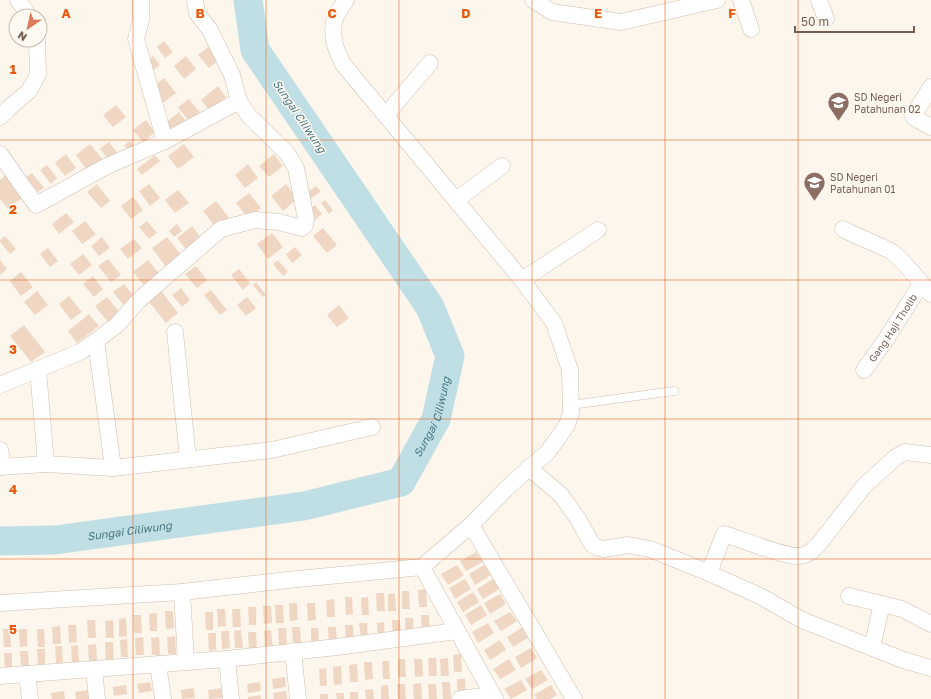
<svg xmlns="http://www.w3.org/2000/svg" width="931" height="699" font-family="'Golos Text',sans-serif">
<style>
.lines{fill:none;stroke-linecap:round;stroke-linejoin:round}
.river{stroke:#c0dfe5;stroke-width:29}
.building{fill:#f0d7c4}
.service-casing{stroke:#cebfb1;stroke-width:9}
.minor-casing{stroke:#cebfb1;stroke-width:17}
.service{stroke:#fff;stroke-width:8}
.minor{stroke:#fff;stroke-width:16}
.grid{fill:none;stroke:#e8590c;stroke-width:1;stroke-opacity:0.55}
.labels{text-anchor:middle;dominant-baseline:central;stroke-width:3;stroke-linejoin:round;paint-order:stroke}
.education-label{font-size:10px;fill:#785e54;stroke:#fefaf2;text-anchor:start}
.street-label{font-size:10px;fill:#765e4f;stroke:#fefaf2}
.water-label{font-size:11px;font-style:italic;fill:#467681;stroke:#fefaf2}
.grid-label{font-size:13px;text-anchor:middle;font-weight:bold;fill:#e8590c;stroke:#fefaf2;stroke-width:3;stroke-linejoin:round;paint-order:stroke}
</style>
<rect width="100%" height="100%" fill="#fcf6ec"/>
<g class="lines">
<path class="river" id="s1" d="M 0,541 L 55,540 L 304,506 L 401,482 L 436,419 L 450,356 L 430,307 L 255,50 L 248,0"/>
</g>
<path class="building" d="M 164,41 L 173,52 L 165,58 L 157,47 Z
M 208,47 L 219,60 L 209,68 L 198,55 Z
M 153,56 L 160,65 L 151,72 L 145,63 Z
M 186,56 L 196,69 L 184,79 L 174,66 Z
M 164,78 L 176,93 L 163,103 L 151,88 Z
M 218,86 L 226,97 L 209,110 L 201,100 Z
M 189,99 L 202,115 L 190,123 L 178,107 Z
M 116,105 L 126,117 L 113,127 L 103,115 Z
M 179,112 L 188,124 L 173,136 L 164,124 Z
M 146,120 L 155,132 L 143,142 L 133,130 Z
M 130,141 L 135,147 L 129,151 L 124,145 Z
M 109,142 L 118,154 L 110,161 L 100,149 Z
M 90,144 L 104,161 L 89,173 L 76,155 Z
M 184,144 L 194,157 L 178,169 L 168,156 Z
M 66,154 L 76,168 L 65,176 L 55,163 Z
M 274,154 L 283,166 L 269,177 L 259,166 Z
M 155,155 L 160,161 L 142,175 L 137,169 Z
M 248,164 L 258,178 L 245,188 L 235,175 Z
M 47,165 L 57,178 L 51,184 L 40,170 Z
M 32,173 L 44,188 L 38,192 L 26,177 Z
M 6,175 L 23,197 L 8,209 L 0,199 L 0,180 Z
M 97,184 L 110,201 L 101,208 L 87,192 Z
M 149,184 L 160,198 L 150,206 L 139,191 Z
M 286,184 L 297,199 L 283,211 L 271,196 Z
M 316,186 L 321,191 L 311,199 L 307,193 Z
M 178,190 L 189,203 L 175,213 L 165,200 Z
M 249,193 L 261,208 L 248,218 L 236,203 Z
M 133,197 L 143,210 L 131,219 L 121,206 Z
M 325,200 L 333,210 L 329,214 L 321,203 Z
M 216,201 L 230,219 L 217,229 L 203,211 Z
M 315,205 L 322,214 L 313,221 L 306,212 Z
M 66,213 L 74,222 L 59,234 L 52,224 Z
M 85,221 L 96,234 L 82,244 L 72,231 Z
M 147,221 L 157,233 L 149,239 L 139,227 Z
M 177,224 L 182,231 L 174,237 L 169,231 Z
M 192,226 L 201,238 L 186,249 L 177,238 Z
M 323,228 L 337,245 L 327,253 L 313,236 Z
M 272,233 L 283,247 L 268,259 L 257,244 Z
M 5,236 L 16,249 L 10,254 L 0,242 L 0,240 Z
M 102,237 L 110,248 L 99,256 L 91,246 Z
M 167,237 L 181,255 L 166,267 L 152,248 Z
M 134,239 L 142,248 L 128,259 L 120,249 Z
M 295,247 L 302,255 L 292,263 L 286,254 Z
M 48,248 L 58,261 L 50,267 L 40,254 Z
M 83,254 L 92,265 L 79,275 L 70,264 Z
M 108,259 L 121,275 L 111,282 L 98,266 Z
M 0,260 L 7,269 L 0,275 Z
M 148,260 L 162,277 L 147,289 L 133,272 Z
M 278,260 L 288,272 L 283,276 L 273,264 Z
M 196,266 L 207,280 L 197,288 L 185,274 Z
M 239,269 L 250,283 L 243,290 L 231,275 Z
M 21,272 L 33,287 L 21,296 L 10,281 Z
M 93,276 L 103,289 L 94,297 L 83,284 Z
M 256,282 L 266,295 L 263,297 L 253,285 Z
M 124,284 L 136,299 L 125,307 L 113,292 Z
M 159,288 L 178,313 L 166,323 L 146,298 Z
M 181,288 L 190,300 L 182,307 L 172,295 Z
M 211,290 L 227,310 L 220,315 L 204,295 Z
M 37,291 L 48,305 L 35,315 L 24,302 Z
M 69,296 L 82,312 L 71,320 L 59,304 Z
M 107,297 L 120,313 L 108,322 L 95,306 Z
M 247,297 L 256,308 L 246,316 L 237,305 Z
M 339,305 L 349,318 L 337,327 L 327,315 Z
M 89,314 L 99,326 L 77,343 L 68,331 Z
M 24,325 L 45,352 L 31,362 L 10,336 Z
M 476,552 L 483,562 L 466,571 L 460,561 Z
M 457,565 L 464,575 L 448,585 L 441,574 Z
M 484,565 L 491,575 L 475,585 L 469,574 Z
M 465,579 L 471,589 L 455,599 L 449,588 Z
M 493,579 L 499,589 L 483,599 L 477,589 Z
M 426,589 L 427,607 L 419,607 L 418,590 Z
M 402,591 L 409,591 L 410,609 L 402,609 Z
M 473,592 L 479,602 L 463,612 L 457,602 Z
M 376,593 L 384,593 L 385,611 L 377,611 Z
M 388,594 L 395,594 L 396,611 L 388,611 Z
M 500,594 L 506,604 L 490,614 L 484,603 Z
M 345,597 L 352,597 L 353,614 L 346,615 Z
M 368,597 L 369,615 L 362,615 L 361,598 Z
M 334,599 L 335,617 L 327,617 L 326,600 Z
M 289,603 L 297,603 L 298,620 L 290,621 Z
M 307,603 L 315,603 L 316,620 L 308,621 Z
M 275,605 L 283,605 L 284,623 L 276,623 Z
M 481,605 L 487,615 L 471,625 L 465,615 Z
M 263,606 L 271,606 L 272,623 L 264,624 Z
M 248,607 L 256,607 L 256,625 L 249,625 Z
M 217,609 L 225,609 L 226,626 L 218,627 Z
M 232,609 L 240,609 L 241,627 L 233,627 Z
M 165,611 L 173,611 L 174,628 L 166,629 Z
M 205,612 L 213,612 L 213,630 L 206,630 Z
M 510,612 L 517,621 L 501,631 L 494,621 Z
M 157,613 L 157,631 L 150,631 L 149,614 Z
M 133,615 L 141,615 L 142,633 L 134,633 Z
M 421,615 L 429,615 L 430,633 L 422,633 Z
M 126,618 L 127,636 L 119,637 L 119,619 Z
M 405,618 L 413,618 L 414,635 L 406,636 Z
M 87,620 L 95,620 L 96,638 L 88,638 Z
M 113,620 L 114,638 L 106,638 L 105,621 Z
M 392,620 L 400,620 L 401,638 L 393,638 Z
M 384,622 L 385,640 L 378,640 L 377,623 Z
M 359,623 L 367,623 L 368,641 L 361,641 Z
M 488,623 L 494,633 L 478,643 L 472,632 Z
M 68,625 L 76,625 L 77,642 L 69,643 Z
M 345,625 L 353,625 L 354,643 L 346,643 Z
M 60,626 L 61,644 L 53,644 L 52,627 Z
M 292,627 L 300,627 L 301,644 L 293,645 Z
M 328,627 L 336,627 L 337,644 L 329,645 Z
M 523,627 L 529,637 L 513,647 L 507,637 Z
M 278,628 L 286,628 L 287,646 L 279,646 Z
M 311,628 L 318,628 L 319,645 L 311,646 Z
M 3,629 L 10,629 L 11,647 L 4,647 Z
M 19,629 L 27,629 L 27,646 L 20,647 Z
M 37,629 L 44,629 L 45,647 L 38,647 Z
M 241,630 L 243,648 L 235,648 L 234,631 Z
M 271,630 L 273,648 L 265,648 L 264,631 Z
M 221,631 L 229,631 L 230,648 L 222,649 Z
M 248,632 L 256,632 L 257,650 L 249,650 Z
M 208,633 L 216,633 L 216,650 L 209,651 Z
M 175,636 L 176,654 L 168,654 L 167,637 Z
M 143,637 L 144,655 L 136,655 L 135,638 Z
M 159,637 L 160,655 L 152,655 L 151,638 Z
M 127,639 L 128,657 L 121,657 L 120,640 Z
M 500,640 L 506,650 L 490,660 L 484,650 Z
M 105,642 L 113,642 L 114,660 L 106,660 Z
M 96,644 L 97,662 L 89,662 L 88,645 Z
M 78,645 L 79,663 L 72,663 L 71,646 Z
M 55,646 L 62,646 L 63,664 L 56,664 Z
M 531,648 L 537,658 L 521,668 L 515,657 Z
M 37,649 L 45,649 L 45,666 L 38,667 Z
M 20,651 L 28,651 L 29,668 L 21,668 Z
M 4,653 L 12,653 L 12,671 L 5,671 Z
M 461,654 L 462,672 L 454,672 L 453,655 Z
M 428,658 L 436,658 L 437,676 L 429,676 Z
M 448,658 L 449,676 L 441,676 L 440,659 Z
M 398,659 L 405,659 L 406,677 L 398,677 Z
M 414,659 L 422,659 L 423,676 L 415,677 Z
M 509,659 L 516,670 L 500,679 L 493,669 Z
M 382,661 L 389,661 L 390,679 L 383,679 Z
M 364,662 L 372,662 L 373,679 L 365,680 Z
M 357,664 L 358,682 L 350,682 L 349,665 Z
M 341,666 L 342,684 L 334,685 L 333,667 Z
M 326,668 L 327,686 L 320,686 L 319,669 Z
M 541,670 L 548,680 L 532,689 L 525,679 Z
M 285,677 L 286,687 L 273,689 L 272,679 Z
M 457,679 L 465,679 L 466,697 L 458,697 Z
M 521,680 L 527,690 L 511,699 L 504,689 Z
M 150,682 L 152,691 L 139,693 L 137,684 Z
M 260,682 L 261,691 L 248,693 L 247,684 Z
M 442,682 L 450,682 L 451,699 L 443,699 Z
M 421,683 L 422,699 L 414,699 L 413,684 Z
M 397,684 L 405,684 L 406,699 L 398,699 Z
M 428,684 L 436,684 L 437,699 L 429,699 Z
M 126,685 L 127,694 L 114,696 L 113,687 Z
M 388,685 L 389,699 L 381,699 L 381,686 Z
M 551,685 L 557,695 L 550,699 L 537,699 L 534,695 Z
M 194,688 L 195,698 L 182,699 L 181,690 Z
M 221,688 L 223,698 L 209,699 L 208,690 Z
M 373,689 L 374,699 L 366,699 L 365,690 Z
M 88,690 L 89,699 L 76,699 L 75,692 Z
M 64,691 L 65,699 L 52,699 L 51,693 Z
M 286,691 L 287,699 L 274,699 L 273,693 Z
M 350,692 L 358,692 L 358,699 L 350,699 Z
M 336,693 L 344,693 L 344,699 L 337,699 Z
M 320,694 L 328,694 L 328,699 L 320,699 Z
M 260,695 L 261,699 L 248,699 L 248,697 Z"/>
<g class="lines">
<defs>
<path id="service" d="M 571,405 L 674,391"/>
<g id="minor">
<path d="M 18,0 L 29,16"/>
<path d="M 141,0 L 141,20 L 136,39 L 165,141"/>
<path d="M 533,0 L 552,12 L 621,22 L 717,0"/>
<path d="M 741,0 L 751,29"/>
<path d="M 819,0 L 826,19"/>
<path d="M 931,87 L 913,116 L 915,118 L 931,127"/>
<path d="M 386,115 L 430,63"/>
<path d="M 0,117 L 10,107 L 29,91 L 33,84 L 38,74 L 37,40"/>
<path d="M 0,154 L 36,205 L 107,166 L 165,141 L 239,101"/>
<path d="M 456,200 L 502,166"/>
<path d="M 843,229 C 859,238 877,243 892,252 C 907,263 918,281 931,294"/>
<path d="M 522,280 L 598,230"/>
<path d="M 175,332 L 188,459"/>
<path d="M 96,341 L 113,468"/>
<path d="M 38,370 L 46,464 L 113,468 L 272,450 L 372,427"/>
<path id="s2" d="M 864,370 L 885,341 L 921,284"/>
<path d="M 0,385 L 80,352 L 96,341 L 118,324 L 139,300 L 221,229 L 255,220 L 279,222 L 302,228 L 305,225 L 306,219 L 296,168 L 287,153 L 249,116 L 239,101 L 232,75 L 210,30 L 197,13 L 195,0"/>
<path d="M 0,450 L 3,467"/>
<path d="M 0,467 L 46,464"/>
<path d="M 529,468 L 561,495 L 578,519 L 592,544 L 596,547 L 604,549 L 628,545 L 650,549 L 702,570 L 760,596 L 802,620 L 903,660 L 931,668"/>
<path d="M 471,525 L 574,699"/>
<path d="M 422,567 L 495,699"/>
<path d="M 709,573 L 724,534 C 741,539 784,557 799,556 C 808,555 812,551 818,545 L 865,485 L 896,457 L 905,452 L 931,455"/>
<path d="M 182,592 L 186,662"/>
<path d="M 849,596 L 902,609 L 931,624"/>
<path d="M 0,603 L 182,592 L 288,580 L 422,567 L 471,525 L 506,489 L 529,468 L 547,453 L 567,425 L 571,413 L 570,370 L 554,323 L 522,280 L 343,64 C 336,51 330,34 335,19 C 337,12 343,6 346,0"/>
<path d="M 872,647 L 882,604"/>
<path d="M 293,651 L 298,699"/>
<path d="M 227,659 L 231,699"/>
<path d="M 158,664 L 163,699"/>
<path d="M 94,669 L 97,699"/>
<path d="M 27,674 L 30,699"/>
<path d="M 0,676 L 227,659 L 337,647 L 457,631"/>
<path d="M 460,699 L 492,695"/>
</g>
</defs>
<use href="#service" class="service-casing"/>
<use href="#minor" class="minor-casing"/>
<use href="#service" class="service"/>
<use href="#minor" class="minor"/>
</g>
<path class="grid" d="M 133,0 L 133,699M 266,0 L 266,699M 399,0 L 399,699M 532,0 L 532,699M 665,0 L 665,699M 798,0 L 798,699M 0,140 L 931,140M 0,280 L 931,280M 0,419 L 931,419M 0,559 L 931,559"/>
<defs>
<symbol id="school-pin" viewBox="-11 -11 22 30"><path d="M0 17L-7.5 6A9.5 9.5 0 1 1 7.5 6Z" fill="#8d6e63" stroke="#fefaf2"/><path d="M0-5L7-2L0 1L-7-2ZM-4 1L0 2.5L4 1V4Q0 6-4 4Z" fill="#fff"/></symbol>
</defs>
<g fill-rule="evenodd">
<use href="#school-pin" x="826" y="90" width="25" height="34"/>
<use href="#school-pin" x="802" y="170" width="25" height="34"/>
</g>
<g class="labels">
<g class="education-label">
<text x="854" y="97">SD Negeri<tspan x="854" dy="12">Patahunan 02</tspan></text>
<text x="830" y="177">SD Negeri<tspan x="830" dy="12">Patahunan 01</tspan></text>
</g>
<g class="street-label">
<text stroke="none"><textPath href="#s2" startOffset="51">Gang Haji Tholib</textPath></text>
</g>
<g class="water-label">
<text transform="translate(300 116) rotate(56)">Sungai Ciliwung</text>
<text stroke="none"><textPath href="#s1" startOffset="479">Sungai Ciliwung</textPath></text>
<text stroke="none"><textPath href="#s1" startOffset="130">Sungai Ciliwung</textPath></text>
</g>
</g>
<g class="grid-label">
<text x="66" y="18">A</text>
<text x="200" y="18">B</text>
<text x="332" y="18">C</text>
<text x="466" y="18">D</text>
<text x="598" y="18">E</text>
<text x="732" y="18">F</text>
<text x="13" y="74">1</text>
<text x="13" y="214">2</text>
<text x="13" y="354">3</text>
<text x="13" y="494">4</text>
<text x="13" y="634">5</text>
</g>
<g transform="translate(28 28) rotate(214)"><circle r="19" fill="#fefaf2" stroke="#c8bcb1"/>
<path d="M0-3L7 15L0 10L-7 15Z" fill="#de7a58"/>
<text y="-6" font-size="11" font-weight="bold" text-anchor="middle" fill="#765e4f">N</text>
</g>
<path d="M795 26v6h119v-6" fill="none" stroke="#765e4f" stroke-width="2"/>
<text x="801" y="26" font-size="12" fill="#765e4f" stroke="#fefaf2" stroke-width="3" paint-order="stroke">50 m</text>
</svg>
